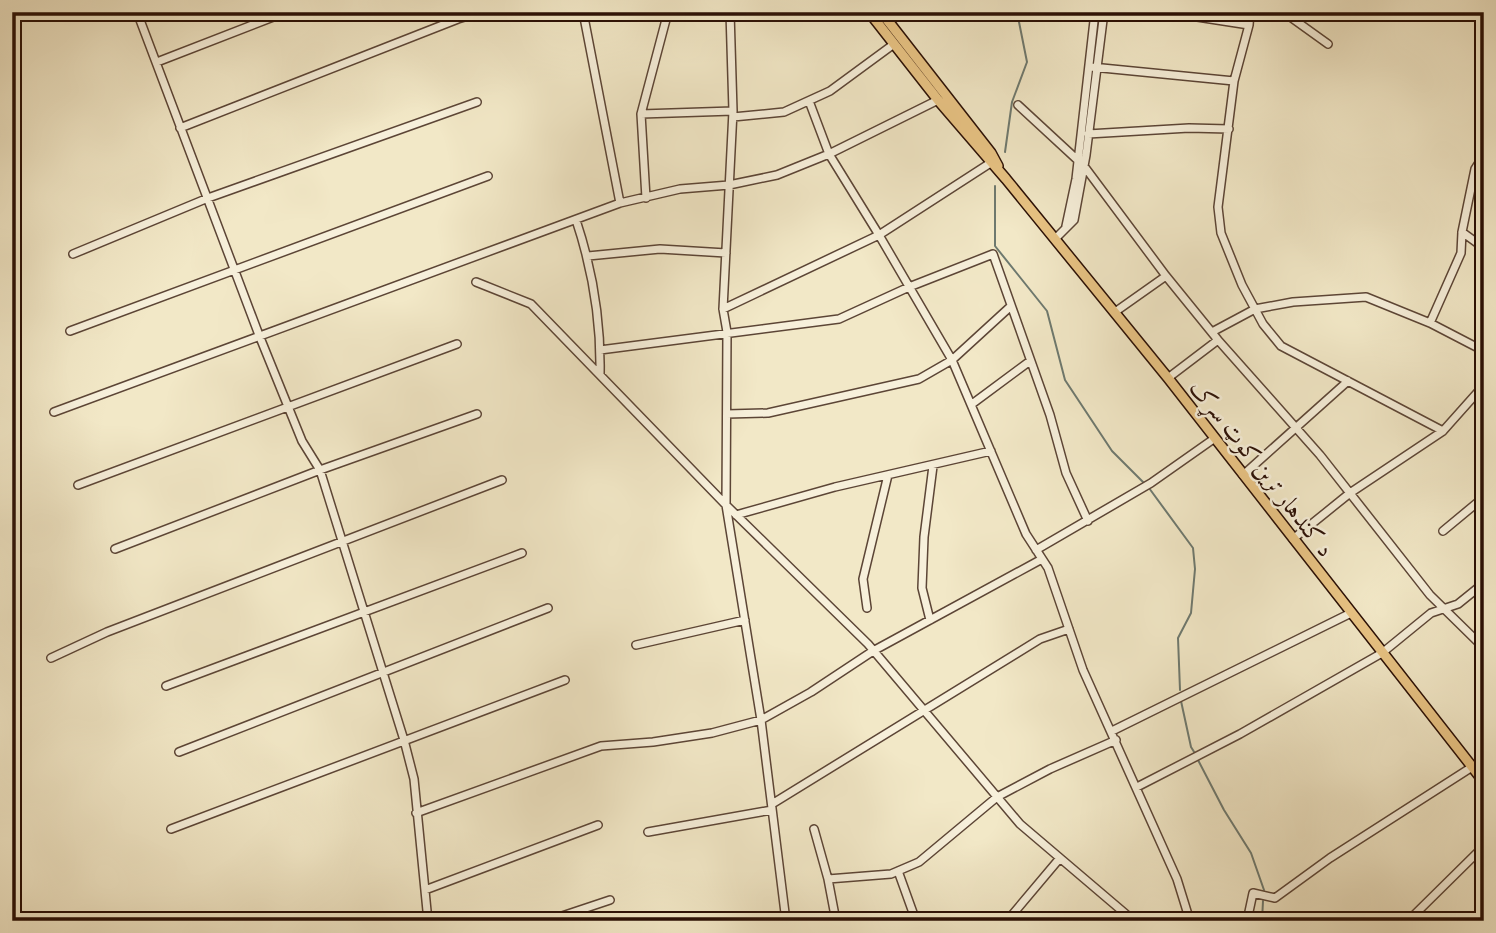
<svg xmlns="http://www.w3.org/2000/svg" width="1496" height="933" font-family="'IM FELL Great Primer',Amiri,serif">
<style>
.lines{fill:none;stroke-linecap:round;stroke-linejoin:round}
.stream{stroke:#6e796f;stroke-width:2}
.minor-casing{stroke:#5c4536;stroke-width:10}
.major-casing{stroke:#2a0f05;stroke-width:12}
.minor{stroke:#f7f0db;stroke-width:7}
.major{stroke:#e9c484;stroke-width:9}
.labels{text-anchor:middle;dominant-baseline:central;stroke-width:5;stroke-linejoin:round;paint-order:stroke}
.street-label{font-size:24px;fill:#2a0f05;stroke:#f7f0db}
</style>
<rect width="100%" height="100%" fill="#f2e8c7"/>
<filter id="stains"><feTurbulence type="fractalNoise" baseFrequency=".00286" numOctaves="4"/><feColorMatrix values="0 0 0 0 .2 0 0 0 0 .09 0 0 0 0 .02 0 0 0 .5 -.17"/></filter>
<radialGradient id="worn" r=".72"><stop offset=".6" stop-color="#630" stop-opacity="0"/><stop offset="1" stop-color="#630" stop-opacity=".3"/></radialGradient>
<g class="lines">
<path class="stream" d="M 1005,152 L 1012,102 L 1027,62 L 1017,12
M 995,186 L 995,246 L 1047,311 L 1065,380 L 1112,451 L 1145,484
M 1149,488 L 1193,548 L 1195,569 L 1191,613 L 1178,638 L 1180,690
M 1181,701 L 1191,747 L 1196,755
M 1198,760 L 1224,810 L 1251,853 L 1264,890
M 1262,921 L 1263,901"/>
<defs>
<path id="minor" d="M 137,12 L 259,335 L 302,441 L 320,470 L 404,740 L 414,779 L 428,921
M 583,12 L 620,203
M 730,12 L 733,111 L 723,309 L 727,332 L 726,505 L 761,720 L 786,921
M 1165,12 L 1249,25
M 1250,12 L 1249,25 L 1234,81 L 1218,207 L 1221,233 L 1242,285 L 1263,324 L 1281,346 L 1443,431
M 1250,14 L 1289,16 L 1328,44
M 888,21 L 907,12
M 157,62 L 286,12
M 1092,67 L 1234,81
M 809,101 L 829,154 L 879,235 L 952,360 L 1026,534 L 1048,568 L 1083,670 L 1177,879 L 1190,921
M 1018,105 L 1084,166 L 1166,276 L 1218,340 L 1320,455 L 1430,595 L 1484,648
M 641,114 L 733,111
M 733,117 L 784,112 L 830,91 L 894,44
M 180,128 L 458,19 L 481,12
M 1088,134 L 1189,128 L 1229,129
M 646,198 L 641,114 L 668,12
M 576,220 C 593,271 601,321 600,374
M 1066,226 L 1076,179 L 1095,12
M 1462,232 L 1484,248
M 1055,239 L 1074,220 L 1086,155 L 1104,12
M 73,254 L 208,198 L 477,102
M 588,256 L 660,249 L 726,253
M 476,282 L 531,304 L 726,505 L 868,644 L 1020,824 L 1134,921
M 723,309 L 879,235 L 995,160
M 1115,312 L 1166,276
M 1430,323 L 1461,253 L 1462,232 L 1475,169 L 1484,155
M 70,331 L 488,176
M 1212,332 L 1255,309 L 1293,302 L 1366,297 L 1430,323 L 1484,351
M 600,350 L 839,319 L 909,287 L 993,254 L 1050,415 L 1066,473 L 1088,521
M 1168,378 L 1218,340
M 972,404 L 1030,361
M 54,412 L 620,203 L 680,189 L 729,185 L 777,175 L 829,154 L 938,100
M 727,414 L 768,413 L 919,379 L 952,360 L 1011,306
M 1243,475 L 1348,381
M 78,485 L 457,344
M 736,515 L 835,487 L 991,451
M 1443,531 L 1484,497
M 1293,539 L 1350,493 L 1443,431 L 1484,385
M 115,549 L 320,470 L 477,414
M 1036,550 L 1151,483 L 1215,438
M 867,608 L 863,579 L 888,475
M 930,620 L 922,588 L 924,537 L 933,466
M 636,645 L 745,620
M 51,658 L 107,632 L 502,480
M 166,686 L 522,553
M 1112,731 L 1351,613
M 179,752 L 548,608
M 1137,787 L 1240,734 L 1382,653 L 1431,613 L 1458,604 L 1484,583
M 772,804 L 1040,639 L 1069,629
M 416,813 L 601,746 L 653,742 L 712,733 L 761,720 L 811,692 L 873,651 L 1042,559
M 171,829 L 565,680
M 814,829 L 828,879 L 836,921
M 648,832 L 772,810
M 898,871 L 916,921
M 828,879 L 891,874 L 919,862 L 997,797 L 1050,769 L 1116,740
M 425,890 L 598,825
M 547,921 L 610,900
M 1007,921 L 1060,858
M 1247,921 L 1253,893 L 1275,898 L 1330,858 L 1472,767
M 1408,921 L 1484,846"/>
<path id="major" d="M 869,12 L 938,100 L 1006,179 L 1168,378 L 1484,782
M 881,12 L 991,153 L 998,166"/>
</defs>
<use href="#minor" class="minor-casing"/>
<use href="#major" class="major-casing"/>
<use href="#minor" class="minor"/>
<use href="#major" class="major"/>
</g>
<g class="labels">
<g class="street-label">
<text transform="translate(1262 468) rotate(52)">د کندهار ترين کوټ سړک</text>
</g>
</g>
<rect width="1496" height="933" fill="none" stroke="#f2e8c7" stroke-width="42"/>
<rect x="14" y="14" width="1468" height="905" fill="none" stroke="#2a0f05" stroke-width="3.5"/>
<rect x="21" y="21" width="1454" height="891" fill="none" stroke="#2a0f05" stroke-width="2"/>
<rect width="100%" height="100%" filter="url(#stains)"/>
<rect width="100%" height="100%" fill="url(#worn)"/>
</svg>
